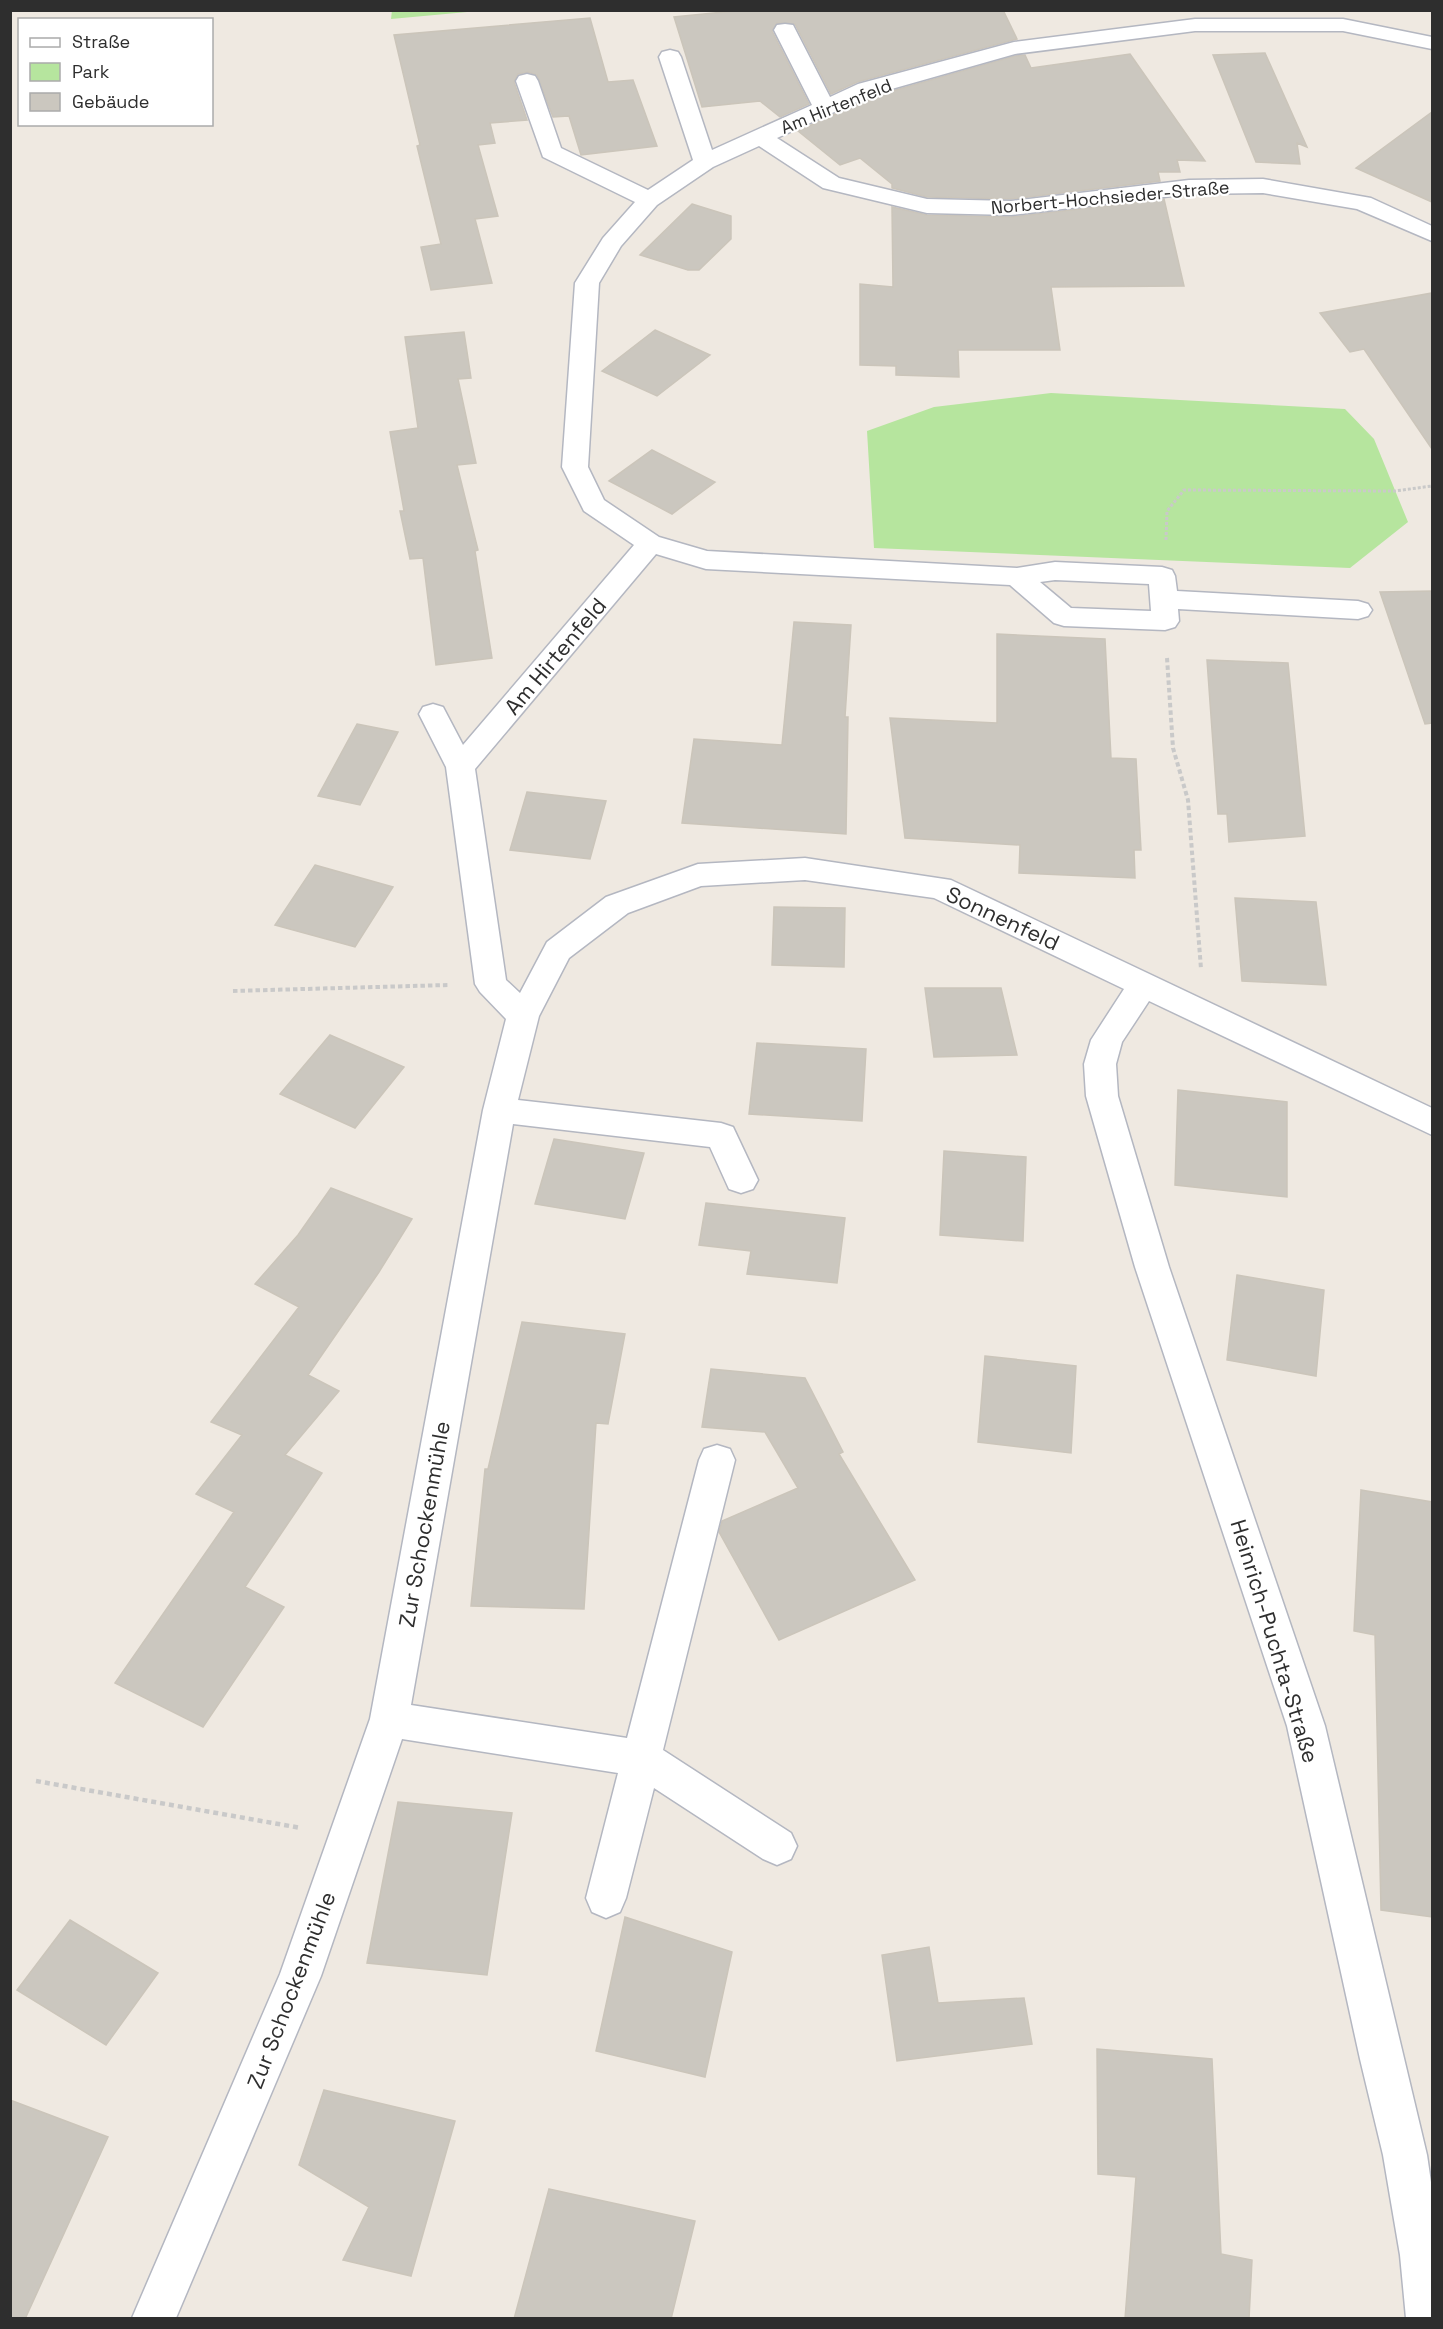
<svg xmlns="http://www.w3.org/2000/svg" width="1443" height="2329" font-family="'Space Grotesk',sans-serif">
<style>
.green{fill:#b6e59e}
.building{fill:#cbc7bf;stroke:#cbc5ba;stroke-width:1.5}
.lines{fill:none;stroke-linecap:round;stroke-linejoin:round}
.minor-casing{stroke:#b4b7c1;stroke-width:3}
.path-far2{stroke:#c9c9c9;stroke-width:3;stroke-dasharray:3 2;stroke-linecap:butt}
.path-far1{stroke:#c9c9c9;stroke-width:4;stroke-dasharray:4.5 3;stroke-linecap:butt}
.path{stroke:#c9c9c9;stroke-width:4.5;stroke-dasharray:5 4;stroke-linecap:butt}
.minor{fill:#fff;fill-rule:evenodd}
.labels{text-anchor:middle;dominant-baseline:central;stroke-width:4.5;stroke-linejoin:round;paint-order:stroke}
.far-street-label{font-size:18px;fill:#2e2e2e;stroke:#fff}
.street-label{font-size:22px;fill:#2e2e2e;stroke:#fff}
</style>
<rect width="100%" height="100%" fill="#efe9e1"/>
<path class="green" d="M 392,10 L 478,10 L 478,11 L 391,19 Z
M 1051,393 L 1345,409 L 1374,439 L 1408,522 L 1350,568 L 874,548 L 867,431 L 934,407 Z"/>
<path class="building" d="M 744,10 L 1003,10 L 1017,39 L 857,82 L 831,94 L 795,24 L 777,23 L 772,31 L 809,104 L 780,117 L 760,101 L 702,107 L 674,17 Z
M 590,18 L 608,82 L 633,80 L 657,146 L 581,155 L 569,116 L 553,117 L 537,75 L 528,72 L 518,74 L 514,82 L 527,120 L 490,123 L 495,143 L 478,145 L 498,216 L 475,219 L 492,283 L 431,290 L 421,247 L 441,244 L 417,146 L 420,145 L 394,35 Z
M 1265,53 L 1307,147 L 1297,143 L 1300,164 L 1256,162 L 1213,55 Z
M 1130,54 L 1205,161 L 1177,160 L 1180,172 L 1158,172 L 1160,181 L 1011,199 L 927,197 L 892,188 L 892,184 L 860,158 L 840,165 L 798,131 L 875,96 L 1015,56 L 1025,55 L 1031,68 Z
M 1432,112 L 1432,202 L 1356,168 Z
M 1164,199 L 1184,286 L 1051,287 L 1060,350 L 958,350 L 959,377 L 896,375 L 896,366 L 860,365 L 860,284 L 893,287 L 892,207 L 927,215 L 1011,217 Z
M 692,204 L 731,216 L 731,239 L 699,270 L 688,270 L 640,255 Z
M 1432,293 L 1432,449 L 1364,349 L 1350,352 L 1320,313 Z
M 655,330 L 710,355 L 657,396 L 602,371 Z
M 464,332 L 471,378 L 458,379 L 476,463 L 457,465 L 478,550 L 475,551 L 492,658 L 436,665 L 423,558 L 410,559 L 400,511 L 404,511 L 390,432 L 418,428 L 405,337 Z
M 652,450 L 715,482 L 672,514 L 609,481 Z
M 1432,591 L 1432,723 L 1425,724 L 1380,592 Z
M 794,622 L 851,625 L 845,717 L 848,717 L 846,834 L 682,823 L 694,739 L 782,745 Z
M 997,634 L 1105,639 L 1111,758 L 1136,759 L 1141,850 L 1134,850 L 1135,878 L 1019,873 L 1020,845 L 905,838 L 890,718 L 997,723 Z
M 1207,660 L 1288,663 L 1305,836 L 1229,842 L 1227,814 L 1218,814 Z
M 357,724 L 398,732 L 360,805 L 318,796 Z
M 527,792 L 606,801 L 590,859 L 510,850 Z
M 315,865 L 393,887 L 355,947 L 275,925 Z
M 1235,898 L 1316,902 L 1326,985 L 1242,981 Z
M 774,907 L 845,908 L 844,967 L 772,965 Z
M 925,988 L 1001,988 L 1017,1055 L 934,1057 Z
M 330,1035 L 404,1067 L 355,1128 L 280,1094 Z
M 757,1043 L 866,1049 L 862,1121 L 749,1114 Z
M 1178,1090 L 1287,1102 L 1287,1197 L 1175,1185 Z
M 554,1139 L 644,1153 L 625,1219 L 535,1204 Z
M 944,1151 L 1026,1157 L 1023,1241 L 940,1235 Z
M 331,1188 L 412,1219 L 379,1272 L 308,1375 L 339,1391 L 285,1455 L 322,1473 L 245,1587 L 284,1607 L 203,1727 L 115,1683 L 234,1512 L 196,1494 L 242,1435 L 211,1422 L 299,1307 L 255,1284 L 298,1235 Z
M 706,1203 L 845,1218 L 837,1283 L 747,1274 L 751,1251 L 699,1245 Z
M 1237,1275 L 1324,1290 L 1316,1376 L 1227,1360 Z
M 522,1322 L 625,1334 L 608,1424 L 596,1423 L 584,1609 L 471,1606 L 485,1469 L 488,1469 Z
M 985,1356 L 1076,1366 L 1071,1453 L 978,1442 Z
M 711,1369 L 805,1378 L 843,1452 L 839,1454 L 915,1580 L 779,1640 L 719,1532 L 722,1521 L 798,1488 L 765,1432 L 702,1427 Z
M 1361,1490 L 1432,1502 L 1432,1917 L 1381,1910 L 1375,1635 L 1354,1631 Z
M 398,1802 L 512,1813 L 487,1975 L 367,1963 Z
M 625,1917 L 732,1952 L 705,2077 L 596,2051 Z
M 70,1920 L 158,1973 L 106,2045 L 17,1990 Z
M 929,1947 L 938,2003 L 1024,1998 L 1032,2044 L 897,2061 L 882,1955 Z
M 1097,2049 L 1212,2059 L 1221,2254 L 1252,2260 L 1249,2319 L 1125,2319 L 1136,2177 L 1098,2174 Z
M 324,2090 L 455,2121 L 411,2276 L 343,2260 L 369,2207 L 299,2165 Z
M 10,2100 L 108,2137 L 25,2319 L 10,2319 Z
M 549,2189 L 695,2221 L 671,2319 L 514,2319 Z"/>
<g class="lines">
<defs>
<path id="minor" d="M 1195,19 L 1343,19 L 1432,37 L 1432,49 L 1343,31 L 1195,31 L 1015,54 L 874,94 L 777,138 L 839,178 L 927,199 L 1011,201 L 1189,180 L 1263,179 L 1371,198 L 1432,226 L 1432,241 L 1357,209 L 1263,193 L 1189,194 L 1011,215 L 927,213 L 823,188 L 759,146 L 713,167 L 657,205 L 621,246 L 599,283 L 588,467 L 604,500 L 659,537 L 707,551 L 1017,568 L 1055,562 L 1162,567 L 1172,570 L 1175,576 L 1177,591 L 1358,601 L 1368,604 L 1372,610 L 1368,616 L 1358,619 L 1178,609 L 1179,621 L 1175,627 L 1165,630 L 1064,626 L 1054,623 L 1010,585 L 706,569 L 656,554 L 475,769 L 506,980 L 520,993 L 547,942 L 606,897 L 698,864 L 805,858 L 951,880 L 1432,1108 L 1432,1135 L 1149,1001 L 1122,1042 L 1116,1064 L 1118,1096 L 1169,1267 L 1325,1726 L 1427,2155 L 1432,2189 L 1432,2318 L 1406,2318 L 1400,2255 L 1383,2155 L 1360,2059 L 1287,1726 L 1135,1267 L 1086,1096 L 1084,1064 L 1091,1040 L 1124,989 L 934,898 L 805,880 L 701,886 L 628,913 L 569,958 L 539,1016 L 518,1100 L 721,1123 L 733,1127 L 758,1180 L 753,1189 L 741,1193 L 729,1189 L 710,1147 L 513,1124 L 411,1705 L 627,1738 L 699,1460 L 704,1449 L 717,1445 L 730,1449 L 735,1460 L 663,1750 L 791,1833 L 797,1846 L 791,1859 L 777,1865 L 763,1859 L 654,1788 L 626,1898 L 620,1912 L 606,1918 L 592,1912 L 586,1898 L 618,1773 L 402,1739 L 321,1976 L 176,2318 L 132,2318 L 280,1974 L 370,1719 L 483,1110 L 506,1019 L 480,992 L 475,984 L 446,767 L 419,714 L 423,707 L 433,704 L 443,707 L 463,745 L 634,545 L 584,511 L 562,467 L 575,283 L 603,238 L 635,202 L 543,157 L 516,81 L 519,76 L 527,74 L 535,76 L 538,81 L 561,148 L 648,190 L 693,160 L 659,57 L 662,52 L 670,50 L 678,52 L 681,57 L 712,150 L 812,105 L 774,30 L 777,25 L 785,24 L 793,25 L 830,97 L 858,84 L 1014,42 ZM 1055,580 L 1149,584 L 1151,611 L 1071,608 L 1040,582 Z"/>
</defs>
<use href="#minor" class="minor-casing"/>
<path class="path-far2" d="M 1166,540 L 1167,511 L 1184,490 L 1395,491 L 1432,486"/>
<path class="path-far1" d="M 1167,658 L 1173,748 L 1188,800 L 1201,969
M 233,991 L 448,985"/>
<path class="path" d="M 36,1781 L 301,1828"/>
<use href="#minor" class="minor"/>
</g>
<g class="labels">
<g class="far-street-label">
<text transform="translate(836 106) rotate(-22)">Am Hirtenfeld</text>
<text transform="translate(1110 197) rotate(-5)">Norbert-Hochsieder-Straße</text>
</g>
<g class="street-label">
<text transform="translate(555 656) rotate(-50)">Am Hirtenfeld</text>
<text transform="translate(1003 918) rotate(25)">Sonnenfeld</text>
<text transform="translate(424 1524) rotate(-80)">Zur Schockenmühle</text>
<text transform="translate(1275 1641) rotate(73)">Heinrich-Puchta-Straße</text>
<text transform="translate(291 1990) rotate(-69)">Zur Schockenmühle</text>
</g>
</g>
<rect width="1443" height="2329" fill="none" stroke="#2e2e2e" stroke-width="24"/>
<rect x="18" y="18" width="195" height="108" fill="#ffffff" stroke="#ababab" stroke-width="1.5"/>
<rect x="30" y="38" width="30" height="9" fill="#ffffff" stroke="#ababab" stroke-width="1.5"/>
<text x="72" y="48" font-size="18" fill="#2e2e2e">Straße</text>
<rect x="30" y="63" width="30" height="18" fill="#b6e59e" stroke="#ababab" stroke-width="1.5"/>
<text x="72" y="78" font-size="18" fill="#2e2e2e">Park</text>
<rect x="30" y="93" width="30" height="18" fill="#cbc7bf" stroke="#ababab" stroke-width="1.5"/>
<text x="72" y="108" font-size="18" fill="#2e2e2e">Gebäude</text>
</svg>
